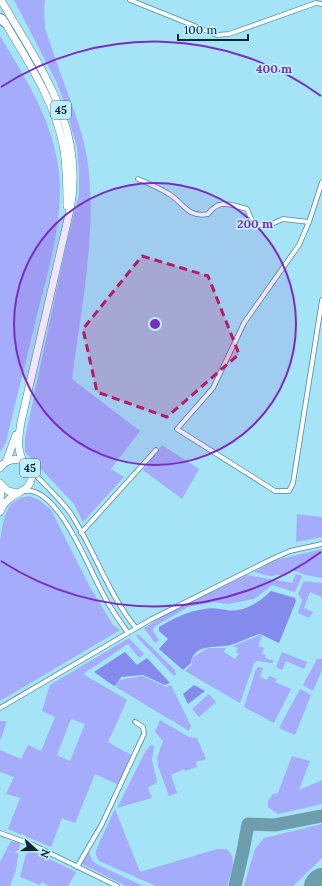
<svg xmlns="http://www.w3.org/2000/svg" width="322" height="886" font-family="Lora,serif">
<style>
.green{fill:#a4acfb;fill-rule:evenodd}
.forest{fill:#858bec}
.lines{fill:none;stroke-linecap:round;stroke-linejoin:round}
.taxiway{stroke:#6e9eae;stroke-width:13}
.runway{stroke:#6e9eae;stroke-width:32}
.minor-casing{stroke:#4c899a;stroke-width:5.5}
.trunk-casing{stroke:#4c899a;stroke-width:8}
.motorway-casing{stroke:#4c899a;stroke-width:10}
.minor{stroke:#fff;stroke-width:4}
.trunk{stroke:#fff;stroke-width:7}
.motorway{stroke:#fff;stroke-width:8}
.marked{fill:#c2185b;fill-opacity:0.2;stroke:#c2185b;stroke-width:3;stroke-dasharray:8 5;stroke-linejoin:round}
.ring{fill:none;stroke:#7b2cbf;stroke-width:2}
.labels{text-anchor:middle;dominant-baseline:central;stroke-width:3.5;stroke-linejoin:round;paint-order:stroke}
.shield{fill:#bdeffe;stroke:#42636c;stroke-width:1}
.shield-label{font-size:11px;font-weight:bold;fill:#0d272e}
.centre{fill:#7b2cbf;stroke:#bdeffe;stroke-width:2}
.ring-label{font-size:12px;text-anchor:middle;font-weight:bold;fill:#7b2cbf;stroke:#bdeffe;stroke-width:3.5;stroke-linejoin:round;paint-order:stroke}
</style>
<rect width="100%" height="100%" fill="#a5e3f7"/>
<path class="green" d="M 14,0 L 45,0 L 44,11 L 45,28 C 52,49 59,70 67,91 C 75,113 83,134 87,158 C 98,229 81,308 72,379 L 140,431 L 111,469 L 124,477 L 83,522 L 74,504 L 25,452 L 25,438 L 66,246 L 79,194 L 79,171 L 77,147 L 64,102 L 56,81 Z
M 0,36 C 24,76 48,113 57,159 C 67,208 49,268 37,315 C 27,357 16,399 6,442 L 0,452 Z
M 162,445 L 199,469 L 182,499 L 143,470 Z
M 30,496 L 39,500 L 51,510 L 90,587 L 113,625 L 120,630 L 0,701 L 0,541 C 4,519 4,499 30,496 Z
M 297,514 L 322,517 L 322,537 L 296,542 Z
M 322,549 L 322,578 L 305,575 L 290,569 L 286,576 L 277,575 L 269,576 L 254,572 L 276,560 Z
M 296,574 L 302,576 L 295,592 L 272,585 L 254,599 L 228,604 L 214,602 L 188,607 L 154,627 L 153,631 L 159,640 L 155,643 L 144,628 L 174,610 L 247,575 L 292,583 Z
M 304,581 L 322,583 L 322,597 L 310,592 L 304,608 L 313,612 L 309,618 L 298,613 L 302,600 L 298,594 Z
M 138,634 L 175,670 L 176,674 L 174,676 L 138,638 L 136,635 Z
M 260,635 L 262,636 L 258,646 L 264,648 L 262,654 L 266,655 L 265,658 L 274,661 L 272,663 L 257,661 L 254,663 L 240,703 L 185,671 L 192,664 L 192,658 L 208,648 L 226,648 L 224,652 L 235,659 L 239,654 L 236,652 L 238,648 L 233,646 Z
M 129,638 L 144,654 L 139,658 L 128,644 L 83,674 L 127,700 L 108,742 L 131,755 L 119,785 L 95,774 L 75,823 L 62,818 L 51,847 L 8,829 L 20,798 L 6,794 L 14,777 L 0,772 L 0,750 L 21,759 L 28,745 L 41,751 L 55,717 L 42,711 L 50,685 ZM 71,719 L 85,724 L 70,761 L 57,755 Z
M 282,652 L 307,662 L 304,669 L 286,661 L 282,670 L 276,667 Z
M 317,659 L 322,659 L 322,670 L 313,691 L 303,685 Z
M 259,667 L 263,668 L 260,677 L 267,680 L 269,676 L 277,679 L 275,682 L 291,689 L 274,723 L 244,707 L 256,669 Z
M 142,676 L 167,687 L 171,685 L 191,726 L 189,731 L 116,687 L 120,680 Z
M 300,689 L 311,695 L 295,735 L 279,728 Z
M 209,694 L 216,702 L 199,717 L 192,709 Z
M 160,720 L 189,737 L 197,738 L 206,759 L 196,762 L 197,767 L 185,771 L 184,769 L 171,775 L 177,793 L 169,796 L 158,766 L 157,758 L 163,741 L 155,732 Z
M 0,721 L 7,721 L 0,741 Z
M 151,745 L 154,746 L 152,760 L 157,782 L 148,788 L 152,798 L 117,808 L 145,752 Z
M 292,756 L 310,761 L 299,790 L 322,780 L 322,804 L 278,814 L 268,807 L 268,801 L 273,794 L 278,793 Z
M 115,809 L 140,872 L 217,849 L 227,849 C 238,860 231,873 227,886 L 156,886 L 99,861 L 96,855 L 96,850 Z
M 322,824 L 322,858 L 293,886 L 244,886 L 255,849 L 264,838 Z
M 11,841 L 20,843 L 16,870 L 10,886 L 0,886 L 0,862 Z
M 29,849 L 76,872 L 68,886 L 49,886 L 42,882 L 40,885 L 20,877 L 25,857 Z
M 89,852 L 92,860 L 98,865 L 143,886 L 126,886 L 82,864 Z"/>
<path class="forest" d="M 271,591 L 295,598 L 296,601 L 279,643 L 260,634 C 251,636 243,641 234,644 C 220,649 193,642 191,663 L 183,670 L 159,649 L 168,639 L 159,631 L 159,627 C 174,618 188,611 205,609 C 213,607 219,609 227,610 C 244,613 259,602 271,591 Z
M 125,652 L 137,665 L 147,658 L 170,683 L 165,685 L 143,675 L 121,677 L 116,685 L 114,686 L 94,672 Z
M 194,685 L 205,691 L 188,704 L 183,694 Z"/>
<g class="lines">
<path class="taxiway" d="M 235,886 L 243,851 L 248,824 L 275,825 L 322,816"/>
<path class="runway" d="M 320,886 L 322,884"/>
<defs>
<path id="minor" d="M 130,0 L 217,35 L 229,34 L 316,3 L 322,4
M 138,179 C 148,183 159,188 169,194 C 184,203 187,218 208,214 C 220,198 230,205 247,209 L 252,221 L 265,227 L 283,219 L 309,222 L 322,182
M 309,222 L 299,245 L 244,323 L 213,388 L 177,429 L 275,491 L 289,491 L 293,483 L 322,300
M 32,471 C 45,486 60,498 71,514 C 95,551 108,594 136,628
M 25,491 C 58,486 89,569 103,594 C 110,608 119,620 128,633
M 81,533 L 156,450
M 0,708 L 150,620 L 272,559 L 290,551 L 322,544
M 0,833 L 33,845 L 117,886
M 77,867 L 102,824 L 144,734 L 143,727 L 135,722"/>
<path id="trunk" d="M 1,0 C 40,68 86,127 70,210 L 21,422 C 19,436 16,447 23,461
M 3,19 C 26,59 54,99 63,145 C 67,165 67,185 67,206
M 6,462 L 16,435
M 0,468 C 10,452 37,460 31,480 C 28,494 8,491 0,512
M 0,483 L 8,491 L 17,493
M 0,502 L 1,485"/>
<path id="motorway" d="M 0,18 L 5,23"/>
</defs>
<use href="#minor" class="minor-casing"/>
<use href="#trunk" class="trunk-casing"/>
<use href="#motorway" class="motorway-casing"/>
<use href="#minor" class="minor"/>
<use href="#trunk" class="trunk"/>
<use href="#motorway" class="motorway"/>
</g>
<path class="marked" d="M 142,256 L 208,276 L 239,354 L 167,417 L 97,392 L 83,329 Z"/>
<circle cx="155" cy="324" r="141" fill="#7b2cbf" fill-opacity=".12"/>
<g class="ring">
<circle cx="155" cy="324" r="141"/>
<path d="M321 552A282 282 0 0 1 1 561M1 87A282 282 0 0 1 321 96"/>
</g>
<g class="labels">
<g class="shield">
<rect x="51" y="101" width="20" height="18" rx="3"/>
<rect x="20" y="459" width="20" height="18" rx="3"/>
</g>
<g class="shield-label">
<text x="61" y="110">45</text>
<text x="30" y="468">45</text>
</g>
</g>
<circle cx="155" cy="324" r="6" class="centre"/>
<g class="ring-label">
<text x="274" y="73">400 m</text>
<text x="255" y="228">200 m</text>
</g>
<g transform="translate(36 850) rotate(111)" stroke="#bdeffe" stroke-width="3" paint-order="stroke">
<path d="M0-3L7 15L0 10L-7 15Z" fill="#0d272e"/>
<text y="-6" font-size="11" font-weight="bold" text-anchor="middle" fill="#0d272e">N</text>
</g>
<path d="M178 34v6h70v-6" fill="none" stroke="#0d272e" stroke-width="2"/>
<text x="184" y="34" font-size="12" fill="#0d272e" stroke="#bdeffe" stroke-width="3" paint-order="stroke">100 m</text>
</svg>
